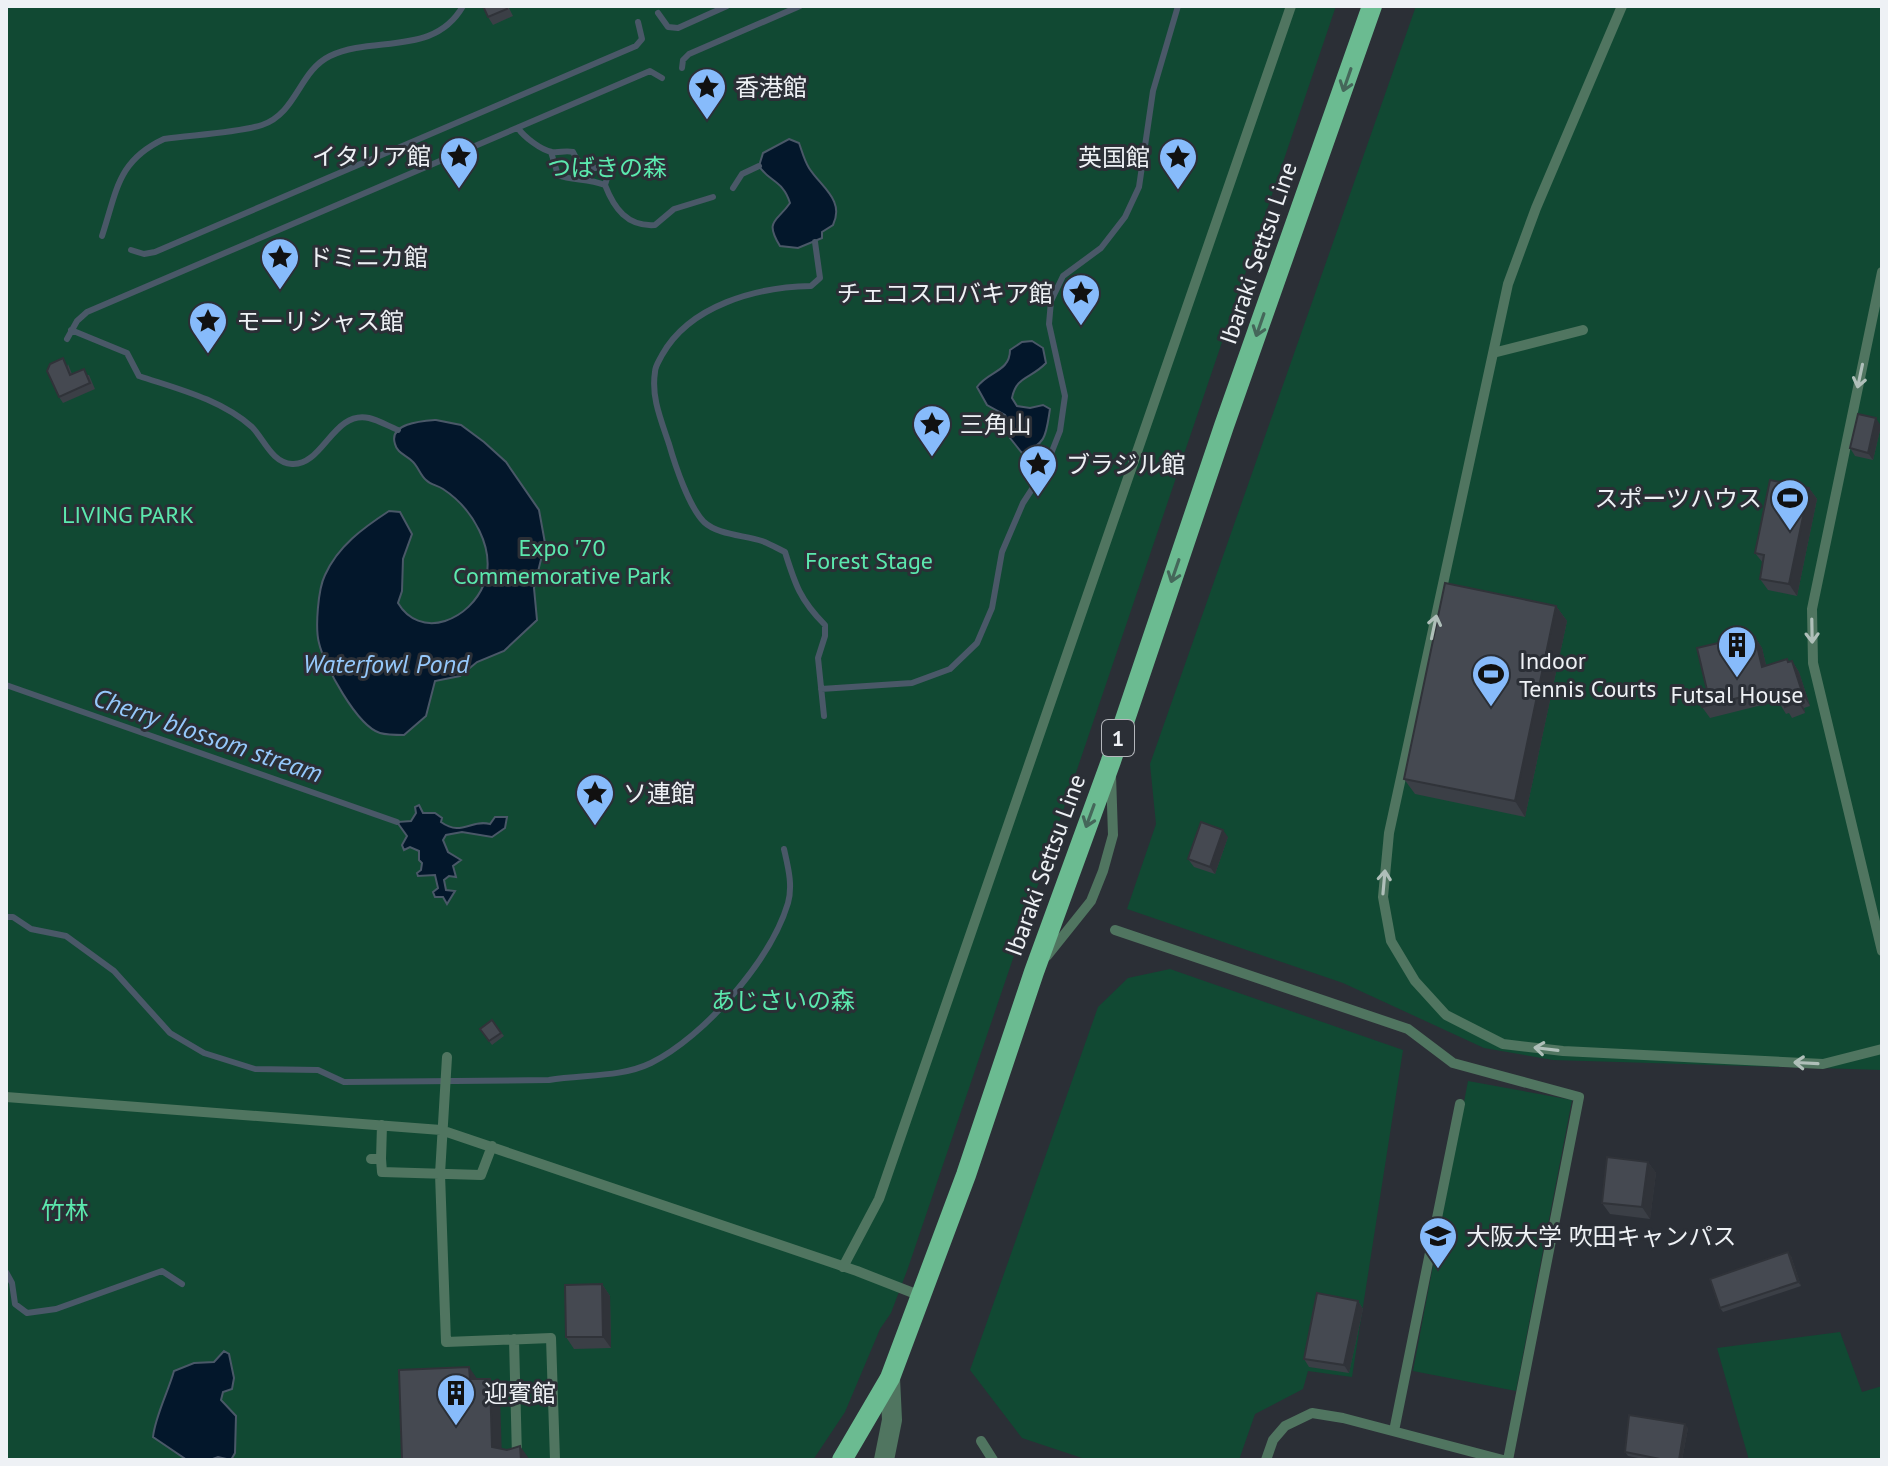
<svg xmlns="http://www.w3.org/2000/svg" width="1888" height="1466" font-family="'PT Sans','Noto Sans JP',sans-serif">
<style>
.green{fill:#114933}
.water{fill:#03172b;stroke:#4a5868;stroke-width:2}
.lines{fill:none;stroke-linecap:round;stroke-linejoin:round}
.stream{stroke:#4a5868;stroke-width:6}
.service{stroke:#507560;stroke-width:10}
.minor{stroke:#507560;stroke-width:20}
.primary{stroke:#6bbb91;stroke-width:20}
.wall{fill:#3b3f46}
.shaded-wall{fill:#303339}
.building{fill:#454951;stroke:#303339;stroke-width:2}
.oneway{stroke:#45675a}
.oneway2{stroke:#afbfb9}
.labels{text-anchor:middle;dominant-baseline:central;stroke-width:6;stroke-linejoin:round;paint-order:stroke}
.shield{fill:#2b2f36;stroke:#b4b7bc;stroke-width:2}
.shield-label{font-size:22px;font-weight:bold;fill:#eef1f5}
.poi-label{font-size:24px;fill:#eef1f5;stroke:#2b2f36;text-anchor:start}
.park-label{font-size:24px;fill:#5be9ae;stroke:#2b2f36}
.street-label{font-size:24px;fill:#eef1f5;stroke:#2b2f36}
.water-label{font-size:26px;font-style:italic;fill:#95c8fb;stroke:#2b2f36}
</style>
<rect width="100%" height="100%" fill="#2b2f36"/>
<path class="green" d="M 6,6 L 1336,6 L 908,1268 L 891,1313 L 880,1329 L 845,1412 L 813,1460 L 6,1460 Z
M 1416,6 L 1882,6 L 1882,1070 L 1553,1060 L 1484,1048 L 1343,983 L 1127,909 L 1156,824 L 1150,764 Z
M 1170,969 L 1403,1050 L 1352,1377 L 1308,1371 L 1303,1389 L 1255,1414 L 1239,1460 L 1088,1460 L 1022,1438 L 970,1370 L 1098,1007 L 1128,978 Z
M 1468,1081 L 1572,1100 L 1516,1391 L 1413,1371 Z
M 1840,1332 L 1862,1392 L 1882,1386 L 1882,1460 L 1749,1460 L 1717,1348 Z"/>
<path class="water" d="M 789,139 L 799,143 C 802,151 804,160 809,168 C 821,187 845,200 833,225 L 822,232 L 822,238 L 798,248 L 780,246 C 764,220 777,222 790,203 C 783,180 769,182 759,166 L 763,153 Z
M 1032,341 L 1043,348 L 1046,363 C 1031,379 1016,376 1012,398 L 1017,406 L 1030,408 L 1043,405 L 1050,409 C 1046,434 1047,444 1022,453 L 1010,438 L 1010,426 L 1005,415 L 987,405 L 977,387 C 988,371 1010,372 1010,350 L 1022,342 Z
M 436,420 L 461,425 L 484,442 L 506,462 L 539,510 L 545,543 L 534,588 L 537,620 L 504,651 L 477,662 L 460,676 L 435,681 L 426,716 L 404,735 C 397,735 387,735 380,733 C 357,726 324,665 319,643 C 315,628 318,589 325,575 C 338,546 363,528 389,511 L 400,512 L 412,534 L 403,559 L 402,591 L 398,603 C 408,620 426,627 445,621 C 463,615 477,601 484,584 C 497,549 472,508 443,489 C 437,485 431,485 426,480 C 420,475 418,466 412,461 C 406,455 397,453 395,444 C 388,423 423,421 436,420 Z
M 419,805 L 423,813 L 435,813 L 442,818 L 441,822 C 462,837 470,819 490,824 L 495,817 L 507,817 L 505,828 L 492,837 L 462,832 L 446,835 L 443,840 L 448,852 L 461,860 L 453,866 L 456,877 L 449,876 L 444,880 L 446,890 L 455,891 L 447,904 L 443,897 L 435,897 L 433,892 L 438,888 L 435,875 L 418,876 L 417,873 L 421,870 L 422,863 L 419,860 L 419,851 L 410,847 L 404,850 L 402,845 L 407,836 L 397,822 L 411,821 L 416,813 L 415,807 Z
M 224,1351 L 229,1354 L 234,1378 L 232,1389 L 223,1392 L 221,1400 L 236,1416 L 235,1453 L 231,1460 L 218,1457 L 210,1460 L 187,1460 L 153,1437 C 155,1417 168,1392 174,1371 L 194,1363 L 214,1362 Z"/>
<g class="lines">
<path class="stream" d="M 658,13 L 668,27 L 678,28 L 727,6
M 682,68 L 683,60 L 689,54 L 800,6
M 518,128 C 524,137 541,150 552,152 C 560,153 565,150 573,152 C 581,169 586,168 603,168 L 608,175 L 605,185 C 614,208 627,227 655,225 L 674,209 L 713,197
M 551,152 L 558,175 C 572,181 587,178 605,185
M 733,188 L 742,174 L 759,166
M 102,236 C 117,191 117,161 164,139 C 192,135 238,133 262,125 C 297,113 299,71 330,56 C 374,35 434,57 463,6
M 815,242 L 820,278 L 811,286 C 757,287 690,305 662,355 C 659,361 655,366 655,372 C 651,397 661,420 669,444 C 675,465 689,507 704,522 C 718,535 744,535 762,541 C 770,544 777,548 785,552 C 795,584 800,600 825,625 L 825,636 L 818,658 L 824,716
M 131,250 L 144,254 L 155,252 L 636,46 L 642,39 L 638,22
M 71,330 L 127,353 L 139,376 C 178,389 220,399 252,427 C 264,439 272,463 292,464 C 323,466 333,410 369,418 C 378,420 388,426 398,430
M 67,339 L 77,321 L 87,312 L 650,71 L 662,78
M 6,685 L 397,822
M 821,689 L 912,683 L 950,669 L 977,643 L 992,608 L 1002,552 L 1023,503 L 1045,469 L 1060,431 L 1065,396 L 1049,324 L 1051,301 L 1063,276 L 1101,248 L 1125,217 L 1139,187 L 1153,91 L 1178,6
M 6,917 L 13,917 L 31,929 L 66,936 L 114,971 L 170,1033 L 204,1053 L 255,1069 L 318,1070 L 344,1082 L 549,1080 C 583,1074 620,1078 651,1063 C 704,1037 771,960 788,903 C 793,885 788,867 784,849
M 6,1272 L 12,1283 L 15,1304 L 27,1313 L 56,1309 L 162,1271 L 182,1284"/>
<path class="service" d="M 1622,6 L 1536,208 L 1508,284 L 1389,833 L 1383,897 L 1391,941 L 1415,981 L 1446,1015 L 1503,1044 L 1563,1051 L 1823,1064 L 1882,1049
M 1882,272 L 1812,609 L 1813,663 L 1882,951
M 1493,353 L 1583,330
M 1115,930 L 1408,1029 L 1453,1063 L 1579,1097 L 1508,1460
M 1047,956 L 1091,901 L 1103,871 L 1113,835 L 1111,775
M 447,1057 L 440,1174 L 446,1342 L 551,1338 L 555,1460
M 6,1097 L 441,1130 L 857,1271 L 921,1296
M 371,1159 L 381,1159 L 382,1125
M 381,1159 L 382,1172 L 481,1175 L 492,1146
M 843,1267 L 879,1199 L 1291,6
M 514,1339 L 517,1457
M 1394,1431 L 1460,1104
M 981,1441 L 993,1460
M 1266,1460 L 1273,1440 L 1285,1426 L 1312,1413 L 1343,1418 L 1503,1460"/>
<path class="minor" d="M 884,1460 L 892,1420 L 890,1378"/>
<path class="primary" d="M 842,1460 L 890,1378 L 966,1175 L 1034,972 L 1111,761 L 1224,426 L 1372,6"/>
</g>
<path class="wall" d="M 483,6 L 508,6 L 513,16 L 493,25 L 488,17 Z
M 68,364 L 72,374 L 89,375 L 95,389 L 63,403 L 59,397 Z
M 1881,426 L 1873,460 L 1855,456 L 1850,448 Z
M 1809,488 L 1817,499 L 1797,596 L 1768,590 L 1760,579 L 1763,563 L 1755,553 Z
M 1556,606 L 1567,621 L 1525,817 L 1415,794 L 1404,779 Z
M 1755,637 L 1762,648 L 1766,665 L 1787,659 L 1789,662 L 1792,661 L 1799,672 L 1810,706 L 1804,708 L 1805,713 L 1792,718 L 1789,713 L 1786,714 L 1778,701 L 1710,718 L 1702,707 L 1707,690 L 1737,642 Z
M 1228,837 L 1215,874 L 1194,867 L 1188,859 Z
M 492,1020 L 504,1036 L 492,1045 L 480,1029 Z
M 1648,1162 L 1656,1173 L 1650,1219 L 1610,1214 L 1602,1203 Z
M 1791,1256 L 1801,1286 L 1723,1312 L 1720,1308 Z
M 602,1284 L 610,1296 L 611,1348 L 574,1349 L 566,1337 Z
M 1358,1301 L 1363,1309 L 1349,1373 L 1309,1367 L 1304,1359 Z
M 1688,1428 L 1682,1460 L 1648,1460 L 1628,1456 L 1625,1452 Z"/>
<path class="shaded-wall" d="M 1876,418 L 1881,426 L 1873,460 L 1868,453 Z
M 1809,488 L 1817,499 L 1797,596 L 1789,584 Z
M 1556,606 L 1567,621 L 1525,817 L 1515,801 Z
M 1755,637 L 1762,648 L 1769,678 L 1762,667 Z
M 1787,659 L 1794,668 L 1792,661 L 1799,672 L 1810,706 L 1803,695 Z
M 1796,697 L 1804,708 L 1805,713 L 1798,702 Z
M 1223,830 L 1228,837 L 1215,874 L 1210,867 Z
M 1648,1162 L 1656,1173 L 1650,1219 L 1642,1207 Z
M 1788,1252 L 1791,1256 L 1801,1286 L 1798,1282 Z
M 602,1284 L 610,1296 L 611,1348 L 603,1337 Z
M 1358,1301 L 1363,1309 L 1349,1373 L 1344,1365 Z
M 469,1367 L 480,1383 L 470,1379 Z
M 490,1379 L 500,1394 L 502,1460 L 492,1447 Z
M 1685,1424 L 1688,1428 L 1682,1460 L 1679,1460 Z
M 520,1446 L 530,1460 L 521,1460 Z"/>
<path class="building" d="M 483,6 L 506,6 L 507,9 L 488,17 Z
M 63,358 L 70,375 L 84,369 L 90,383 L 59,397 L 47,371 L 50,364 Z
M 1858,414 L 1876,418 L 1868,453 L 1850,448 Z
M 1770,480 L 1809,488 L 1789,584 L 1760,579 L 1764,555 L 1755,553 Z
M 1445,583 L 1556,606 L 1515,801 L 1404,779 Z
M 1755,637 L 1762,667 L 1787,659 L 1788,662 L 1792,661 L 1803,695 L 1796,697 L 1798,702 L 1785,707 L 1783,701 L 1779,703 L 1774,689 L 1702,707 L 1699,692 L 1707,690 L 1697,648 L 1735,639 L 1736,642 Z
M 1201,822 L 1223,830 L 1210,867 L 1188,859 Z
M 492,1020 L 501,1033 L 489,1041 L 480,1029 Z
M 1607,1157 L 1648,1162 L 1642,1207 L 1602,1203 Z
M 1788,1252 L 1798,1282 L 1720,1308 L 1710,1279 Z
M 602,1284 L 603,1337 L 566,1337 L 565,1285 Z
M 1317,1293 L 1358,1301 L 1344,1365 L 1304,1359 Z
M 469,1367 L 470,1379 L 490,1379 L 492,1447 L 507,1450 L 520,1446 L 521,1460 L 402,1460 L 399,1370 Z
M 1629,1415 L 1685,1424 L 1679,1460 L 1665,1460 L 1625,1452 Z"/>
<defs><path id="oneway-shaft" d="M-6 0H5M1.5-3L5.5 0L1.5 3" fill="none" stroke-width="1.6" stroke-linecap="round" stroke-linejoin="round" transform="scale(2)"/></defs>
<g class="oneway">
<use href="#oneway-shaft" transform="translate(1347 80) rotate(109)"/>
<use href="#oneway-shaft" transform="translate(1260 325) rotate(109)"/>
<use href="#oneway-shaft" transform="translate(1175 571) rotate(109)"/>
<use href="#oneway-shaft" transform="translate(1090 816) rotate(110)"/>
</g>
<g class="oneway2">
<use href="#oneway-shaft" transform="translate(1860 376) rotate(102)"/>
<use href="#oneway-shaft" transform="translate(1434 627) rotate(-78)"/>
<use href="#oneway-shaft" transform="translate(1812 631) rotate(89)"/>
<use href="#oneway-shaft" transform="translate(1384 882) rotate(-85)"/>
<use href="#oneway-shaft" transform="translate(1546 1049) rotate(-173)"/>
<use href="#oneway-shaft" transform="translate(1806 1063) rotate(-177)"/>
</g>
<defs>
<symbol id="sight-pin" viewBox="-11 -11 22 30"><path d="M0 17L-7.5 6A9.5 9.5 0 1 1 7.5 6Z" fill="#87bbfb" stroke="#2b2f36"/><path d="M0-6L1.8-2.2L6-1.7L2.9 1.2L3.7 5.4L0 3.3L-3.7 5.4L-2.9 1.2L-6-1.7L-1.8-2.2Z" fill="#111"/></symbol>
<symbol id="stadium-pin" viewBox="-11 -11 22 30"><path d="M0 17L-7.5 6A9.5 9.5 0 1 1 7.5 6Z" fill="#87bbfb" stroke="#2b2f36"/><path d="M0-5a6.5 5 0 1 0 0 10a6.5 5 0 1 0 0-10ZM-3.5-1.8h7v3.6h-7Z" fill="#111"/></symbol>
<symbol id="building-pin" viewBox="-11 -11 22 30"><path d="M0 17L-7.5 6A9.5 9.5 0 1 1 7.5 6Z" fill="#87bbfb" stroke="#2b2f36"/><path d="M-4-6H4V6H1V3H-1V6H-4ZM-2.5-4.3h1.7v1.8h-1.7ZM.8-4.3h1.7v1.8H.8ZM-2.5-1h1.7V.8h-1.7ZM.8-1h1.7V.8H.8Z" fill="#111"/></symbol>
<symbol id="university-pin" viewBox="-11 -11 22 30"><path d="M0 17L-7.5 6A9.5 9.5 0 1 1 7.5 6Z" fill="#87bbfb" stroke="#2b2f36"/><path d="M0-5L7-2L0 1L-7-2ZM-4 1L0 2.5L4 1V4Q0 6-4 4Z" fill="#111"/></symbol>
</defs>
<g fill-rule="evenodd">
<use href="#sight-pin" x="685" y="65" width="44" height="60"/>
<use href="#sight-pin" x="437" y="134" width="44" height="60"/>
<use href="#sight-pin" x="1156" y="135" width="44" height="60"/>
<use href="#sight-pin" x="258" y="235" width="44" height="60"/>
<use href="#sight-pin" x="1059" y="271" width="44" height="60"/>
<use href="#sight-pin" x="186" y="299" width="44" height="60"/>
<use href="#sight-pin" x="910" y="402" width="44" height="60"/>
<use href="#sight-pin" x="1016" y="442" width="44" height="60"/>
<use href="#stadium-pin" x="1768" y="476" width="44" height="60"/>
<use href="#building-pin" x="1715" y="623" width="44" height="60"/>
<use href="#stadium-pin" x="1469" y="652" width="44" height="60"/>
<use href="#sight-pin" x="573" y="771" width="44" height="60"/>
<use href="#university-pin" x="1416" y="1214" width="44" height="60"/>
<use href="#building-pin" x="434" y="1371" width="44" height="60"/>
</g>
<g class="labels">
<rect class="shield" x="1102" y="720" width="32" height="36" rx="6"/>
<g class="shield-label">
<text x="1118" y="738">1</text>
</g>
<g class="poi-label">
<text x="735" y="87">香港館</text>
<text x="431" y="156" text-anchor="end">イタリア館</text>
<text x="1150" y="157" text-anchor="end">英国館</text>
<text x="308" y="257">ドミニカ館</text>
<text x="1053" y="293" text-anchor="end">チェコスロバキア館</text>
<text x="236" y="321">モーリシャス館</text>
<text x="960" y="424">三角山</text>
<text x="1066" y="464">ブラジル館</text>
<text x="1762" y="498" text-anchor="end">スポーツハウス</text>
<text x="1519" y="660">Indoor<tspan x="1519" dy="28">Tennis Courts</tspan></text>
<text x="1737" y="694" text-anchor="middle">Futsal House</text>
<text x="623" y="793">ソ連館</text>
<text x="1466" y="1236">大阪大学 吹田キャンパス</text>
<text x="484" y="1393">迎賓館</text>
</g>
<g class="park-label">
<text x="607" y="167">つばきの森</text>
<text x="128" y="514">LIVING PARK</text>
<text x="562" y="547">Expo '70<tspan x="562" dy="28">Commemorative Park</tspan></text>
<text x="869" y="560">Forest Stage</text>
<text x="783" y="1000">あじさいの森</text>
<text x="65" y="1210">竹林</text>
</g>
<g class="street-label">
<text transform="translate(1258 253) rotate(-71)">Ibaraki Settsu Line</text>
<text transform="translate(1045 865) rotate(-70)">Ibaraki Settsu Line</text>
</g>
<g class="water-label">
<text x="386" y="663">Waterfowl Pond</text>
<text transform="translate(208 735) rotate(19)">Cherry blossom stream</text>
</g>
</g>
<rect width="1888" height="1466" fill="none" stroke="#eef1f5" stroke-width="16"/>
</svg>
